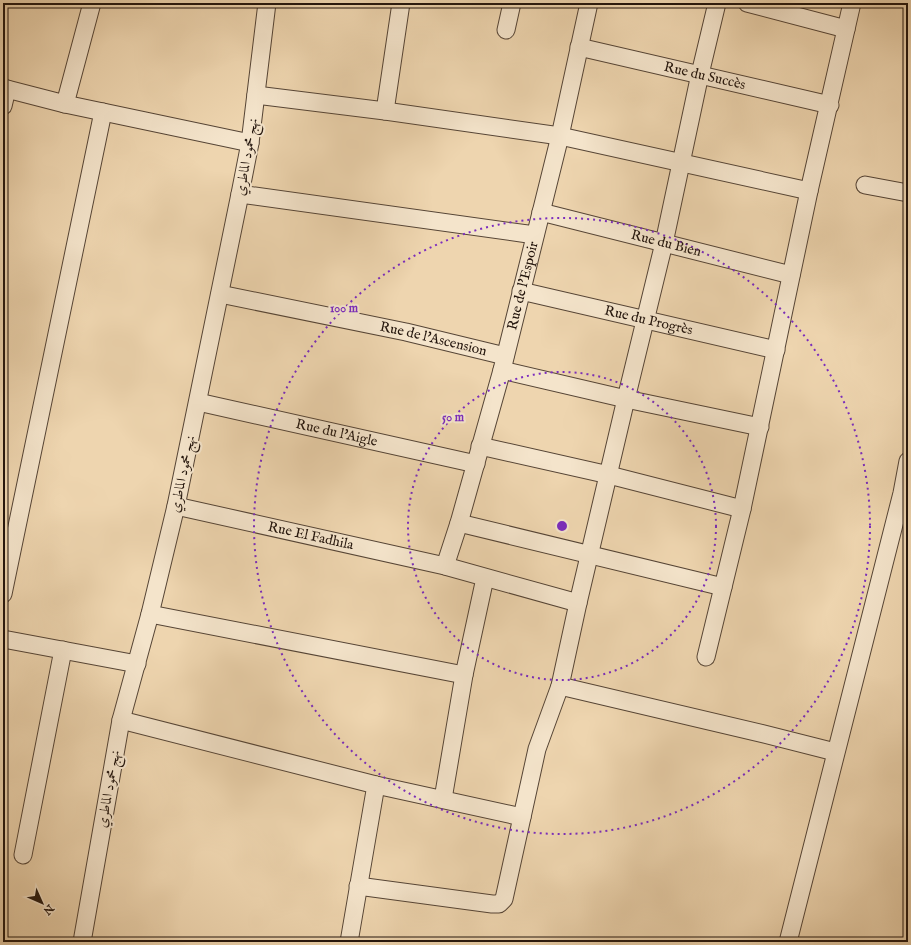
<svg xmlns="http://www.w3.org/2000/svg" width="911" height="945" font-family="'IM FELL English',Amiri,serif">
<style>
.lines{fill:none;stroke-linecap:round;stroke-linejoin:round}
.street-casing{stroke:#564536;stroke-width:19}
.street{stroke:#f4e4cb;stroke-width:17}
.ring{fill:none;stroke:#7b2cbf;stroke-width:2;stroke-dasharray:2 4}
.labels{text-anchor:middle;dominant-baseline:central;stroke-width:4;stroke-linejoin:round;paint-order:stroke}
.street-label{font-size:14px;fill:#23150d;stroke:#f4e4cb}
.centre{fill:#7b2cbf;stroke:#f4e4cb;stroke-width:2}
.ring-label{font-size:12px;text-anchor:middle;font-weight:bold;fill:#7b2cbf;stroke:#f4e4cb;stroke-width:4;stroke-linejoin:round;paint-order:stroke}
</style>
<rect width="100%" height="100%" fill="#eed5af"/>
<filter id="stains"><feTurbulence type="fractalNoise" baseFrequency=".005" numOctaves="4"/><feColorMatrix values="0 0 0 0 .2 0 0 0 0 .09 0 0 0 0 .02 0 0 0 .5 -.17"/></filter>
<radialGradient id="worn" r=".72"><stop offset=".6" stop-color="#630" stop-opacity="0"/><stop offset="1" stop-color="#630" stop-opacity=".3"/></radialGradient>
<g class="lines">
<defs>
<g id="street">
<path d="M 747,3 L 846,29"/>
<path d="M 506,30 L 512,3"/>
<path id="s1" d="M 579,47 L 830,105"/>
<path d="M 3,88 L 65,104 L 250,143"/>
<path d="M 256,95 L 385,111 L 560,136 L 809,191"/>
<path d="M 65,104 L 92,3"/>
<path d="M 3,106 L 7,89"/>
<path d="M 385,111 L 401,3"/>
<path d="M 865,185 L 908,193"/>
<path d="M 240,194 L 535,235"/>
<path id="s2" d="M 541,212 L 791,275"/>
<path id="s3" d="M 521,291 L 776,350"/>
<path id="s4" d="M 220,294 L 406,332 L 505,356"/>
<path d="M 502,370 L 626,399 L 760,427"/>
<path id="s5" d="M 198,402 L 476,464"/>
<path d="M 480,446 L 609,475 L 742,509"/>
<path id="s6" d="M 176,506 L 445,566 L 578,603"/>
<path d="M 459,523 L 723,587"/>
<path id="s7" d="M 445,566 L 459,523 L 502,370 L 560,136 L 589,3"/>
<path d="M 3,594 L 103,112"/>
<path d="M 150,614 L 464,675"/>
<path d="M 3,639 L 137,664"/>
<path d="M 706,657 L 742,509 L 809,191 L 852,3"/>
<path d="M 560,686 L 764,734 L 835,752"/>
<path d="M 121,720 L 376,785 L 522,817"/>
<path d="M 443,799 L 464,675 L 485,578"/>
<path d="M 23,855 L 63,650"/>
<path d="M 358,886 L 492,904 L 499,904 L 504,899 L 537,749 L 560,686 L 578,603 L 626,399 L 664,243 L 700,74 L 717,3"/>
<path d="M 82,942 L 121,720 L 150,614 L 176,506 L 240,194 L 250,143 L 267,3"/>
<path d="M 349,942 L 376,785"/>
<path d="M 788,942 L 902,493 L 908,461"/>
</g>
</defs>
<use href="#street" class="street-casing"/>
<use href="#street" class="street"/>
</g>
<g class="ring">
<circle cx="562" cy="526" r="154"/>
<circle cx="562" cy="526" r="308"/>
</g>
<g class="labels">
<g class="street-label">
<text stroke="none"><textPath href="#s1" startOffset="129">Rue du Succès</textPath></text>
<text transform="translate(247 157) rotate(-80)">نهج محمود الماطري</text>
<text stroke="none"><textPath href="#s2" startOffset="129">Rue du Bien</textPath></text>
<text stroke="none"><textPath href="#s7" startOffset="291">Rue de l'Espoir</textPath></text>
<text stroke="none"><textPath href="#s3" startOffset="131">Rue du Progrès</textPath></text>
<text stroke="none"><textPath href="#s4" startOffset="218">Rue de l'Ascension</textPath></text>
<text stroke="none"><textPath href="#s5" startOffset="142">Rue du l'Aigle</textPath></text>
<text transform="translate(183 474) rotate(-78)">نهج محمود الماطري</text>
<text stroke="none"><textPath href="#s6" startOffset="138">Rue El Fadhila</textPath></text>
<text transform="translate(109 789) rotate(-80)">نهج محمود الماطري</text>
</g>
</g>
<circle cx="562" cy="526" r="6" class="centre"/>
<g class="ring-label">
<text x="344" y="312">100 m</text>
<text x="453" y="421">50 m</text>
</g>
<rect width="911" height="945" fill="none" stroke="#eed5af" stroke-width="16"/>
<rect x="4" y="4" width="903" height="937" fill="none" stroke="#23150d" stroke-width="2"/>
<rect x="8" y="8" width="895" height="929" fill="none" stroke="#23150d"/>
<g transform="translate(42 903) rotate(135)" stroke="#f4e4cb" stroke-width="3" paint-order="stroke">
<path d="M0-3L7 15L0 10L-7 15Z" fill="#23150d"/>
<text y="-6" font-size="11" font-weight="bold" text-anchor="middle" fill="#23150d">N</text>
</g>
<rect width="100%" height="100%" filter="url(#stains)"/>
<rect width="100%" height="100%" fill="url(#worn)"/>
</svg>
